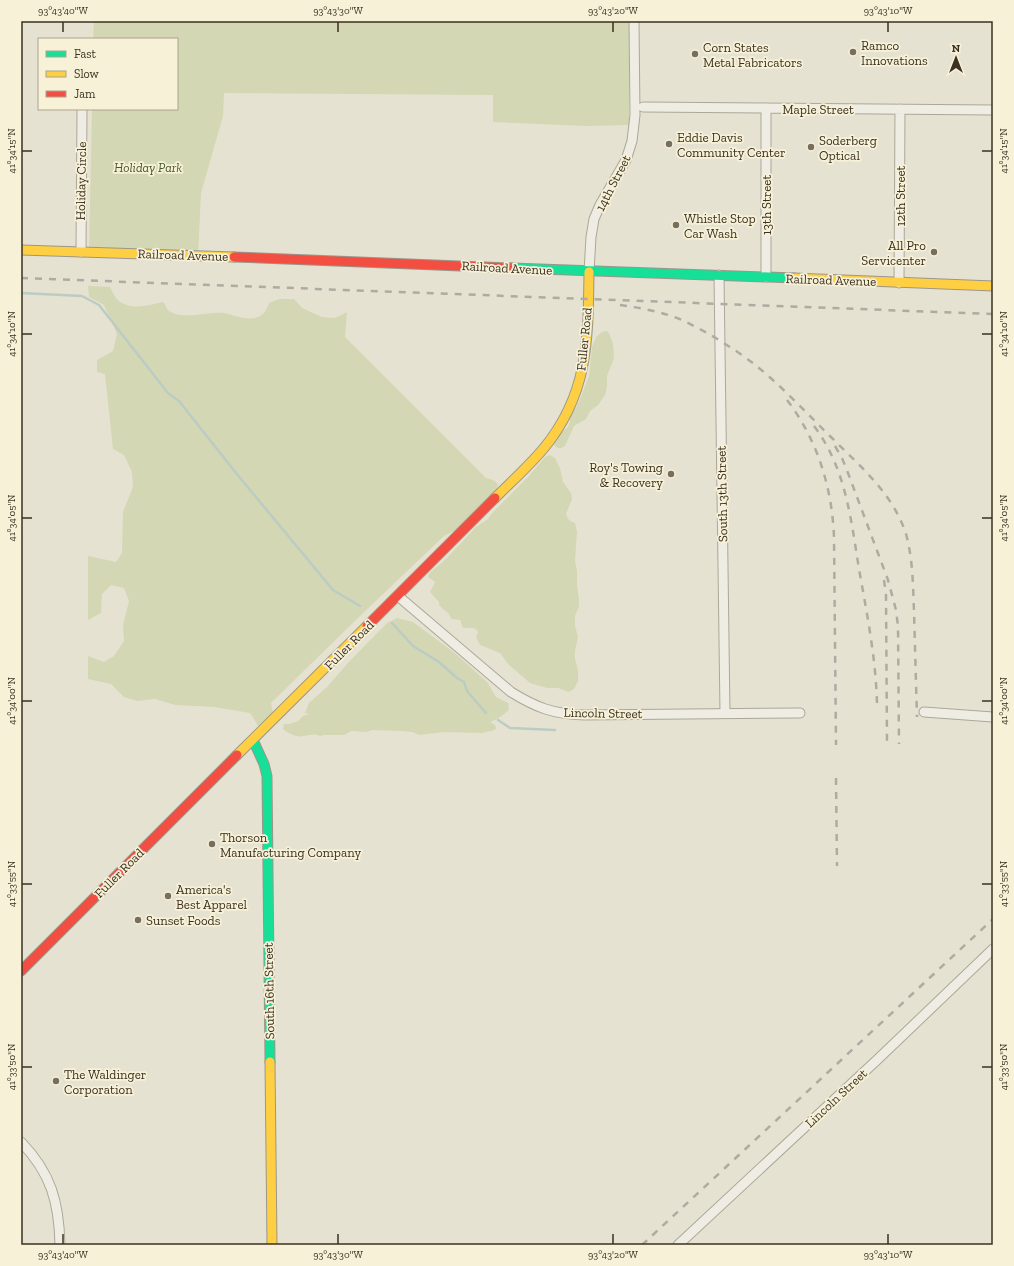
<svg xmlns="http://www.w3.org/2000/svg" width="1014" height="1266" font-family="'Zilla Slab',serif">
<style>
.green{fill:#d3d7b3}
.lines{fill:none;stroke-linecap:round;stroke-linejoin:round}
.stream{stroke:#bbccc4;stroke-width:2.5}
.street-casing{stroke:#aca799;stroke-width:11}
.fast-casing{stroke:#9c9689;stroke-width:11}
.slow-casing{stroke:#9c9689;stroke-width:11}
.jam-casing{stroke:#9c9689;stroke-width:11}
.street{stroke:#eeece3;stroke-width:9}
.fast{stroke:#16e098;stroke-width:9}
.slow{stroke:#ffcf43;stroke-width:9}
.jam{stroke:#f24e42;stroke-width:9}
.rail{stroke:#afaba2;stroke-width:2.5;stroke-dasharray:7 7;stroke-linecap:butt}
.ticks{fill:none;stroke:#3c3020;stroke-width:1.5}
.poi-dot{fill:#786e5e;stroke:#f7f1d8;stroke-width:1.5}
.labels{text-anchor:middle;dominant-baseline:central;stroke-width:3.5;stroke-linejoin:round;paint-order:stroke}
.poi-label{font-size:13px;fill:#3c3020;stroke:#f7f1d8;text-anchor:start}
.street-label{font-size:13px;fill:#3c3020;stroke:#f7f1d8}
.park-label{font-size:13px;font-style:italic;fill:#485926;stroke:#f7f1d8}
.neatline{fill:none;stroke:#3c3020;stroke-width:1.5}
.ticks-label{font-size:10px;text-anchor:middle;fill:#3c3020}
</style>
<rect width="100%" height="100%" fill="#e6e2d1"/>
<path class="green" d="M 94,21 L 629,21 L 629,125 L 587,126 L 493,122 L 493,95 L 224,93 L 223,116 L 201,193 L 198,256 L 89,252 L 92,109 L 177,109 L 177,39 L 93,39 Z
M 88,286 L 110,287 C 112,291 115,298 119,301 C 132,311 149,305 163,302 C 165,304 166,308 168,310 C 181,321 209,311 224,313 C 233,315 245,320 255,318 C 263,316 267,310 269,303 L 279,299 L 294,299 L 302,308 L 322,317 L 335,318 L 347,312 L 345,337 L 486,478 L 493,480 L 498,484 L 496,492 L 458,529 L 444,536 L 361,615 L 271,703 L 273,713 L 259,727 L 250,713 L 214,707 L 175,705 L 155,699 L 137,701 L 124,697 L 111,684 L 88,679 L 88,656 L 104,662 L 114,656 L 124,641 L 123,625 L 129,601 L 124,588 L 111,585 L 102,594 L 101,613 L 88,620 L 88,556 L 116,562 L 122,553 L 123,512 L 133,487 L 132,472 L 124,455 L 113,449 L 105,374 L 97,372 L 97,360 L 113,351 L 117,334 L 104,305 L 89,297 Z
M 607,331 L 609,333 L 613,344 L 614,358 L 607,376 L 607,387 L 605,395 L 598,405 L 590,411 L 586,419 L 574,426 L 565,446 C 560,449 558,449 554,445 L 562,432 L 568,427 L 570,422 L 570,418 L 579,402 L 589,376 L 592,347 L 596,337 L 602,332 Z
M 550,455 L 555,458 L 560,468 L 563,482 L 571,493 L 572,499 L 566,514 L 569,520 L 575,523 L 577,532 L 575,561 L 577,571 L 577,585 L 579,600 L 579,606 L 575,616 L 575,626 L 578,637 L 575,651 L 575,659 L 578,670 L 578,681 L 574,689 L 569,692 L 558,688 L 547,688 L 530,683 L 508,664 L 500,653 L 480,645 L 476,637 L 478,632 C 475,626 469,628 463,628 L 460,620 L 451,619 L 449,614 L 443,609 L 439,605 L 439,602 L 430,592 L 435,582 L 428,577 L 429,574 L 433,570 L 446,559 L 476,527 L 488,519 L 493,512 L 528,477 L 545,457 Z
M 397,618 L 413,622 L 456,654 L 487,682 L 496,697 L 508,703 L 509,709 C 506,714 496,720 490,722 L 495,725 L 496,728 L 495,730 L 482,733 L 444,732 L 419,735 L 412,732 L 401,731 L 372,730 L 367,732 L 351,731 L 344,735 L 324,735 L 320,736 C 313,733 311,735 304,736 C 298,738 287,733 283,729 L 284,724 L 290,724 L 298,721 L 303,716 L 310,714 L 305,713 L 309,703 L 327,687 L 347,664 L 387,623 Z"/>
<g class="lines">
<path class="stream" d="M 21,293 L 82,296 L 99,305 L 168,393 L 179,401 L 236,473 L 333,590 L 360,606
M 392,623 L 413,646 L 439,662 L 457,678 L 464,682 L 467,691 L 486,713
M 498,720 L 510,728 L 555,730"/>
<defs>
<path id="street" d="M 643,107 L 993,110
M 81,252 L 82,109
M 589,272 L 591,237 L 594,219 L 600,205 L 626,160 L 632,141 L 635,115 L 634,21
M 719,275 L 725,713
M 766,277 L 766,108
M 899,283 L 900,109
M 398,596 L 511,692 C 537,708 553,714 584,715 L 800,713
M 924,712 L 993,717
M 21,1142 C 51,1173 59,1202 60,1245
M 678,1245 L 878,1059 L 993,949"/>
<path id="fast" d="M 512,268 L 794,278
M 253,740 L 264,764 L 267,776 L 270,1062"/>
<path id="slow" d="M 21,250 L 234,257
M 794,278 L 993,286
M 495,498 C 511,482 529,466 544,448 C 589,393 588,339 589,272
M 237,755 L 367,626
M 270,1062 L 272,1245"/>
<path id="jam" d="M 234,257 L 512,268
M 367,626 L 495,498
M 21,971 L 237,755"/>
</defs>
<use href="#street" class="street-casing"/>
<use href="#fast" class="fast-casing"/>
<use href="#slow" class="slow-casing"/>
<use href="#jam" class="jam-casing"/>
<use href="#street" class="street"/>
<use href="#fast" class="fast"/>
<use href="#slow" class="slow"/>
<use href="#jam" class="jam"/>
<path class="rail" d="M 21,278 L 993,314
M 620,305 C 641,308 663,312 682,320 C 707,332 732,347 754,364 C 782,386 807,414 833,439 C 862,468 893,494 906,534 C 913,559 913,586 914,612 C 915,647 916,682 917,717
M 787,400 C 817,439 832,487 834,537 L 836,745
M 814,426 C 846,468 851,520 859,569 C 867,614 876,659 877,704
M 835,446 L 842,458 L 848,473 L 888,580 L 896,610 L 898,626 L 899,744
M 884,580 L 886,595 L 887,744
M 836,778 L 837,866
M 642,1245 L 993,919"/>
</g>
<path class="ticks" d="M 63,22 L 63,32M 338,22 L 338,32M 613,22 L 613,32M 888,22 L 888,32M 22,151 L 32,151M 982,151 L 992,151M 22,334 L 32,334M 982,334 L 992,334M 22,518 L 32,518M 982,518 L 992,518M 22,701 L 32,701M 982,701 L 992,701M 22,884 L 32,884M 982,884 L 992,884M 22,1067 L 32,1067M 982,1067 L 992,1067M 63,1234 L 63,1244M 338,1234 L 338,1244M 613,1234 L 613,1244M 888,1234 L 888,1244"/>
<g class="poi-dot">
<circle cx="853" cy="52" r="4"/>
<circle cx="695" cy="54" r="4"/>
<circle cx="669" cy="144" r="4"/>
<circle cx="811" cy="147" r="4"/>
<circle cx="676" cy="225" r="4"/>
<circle cx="934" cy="252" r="4"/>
<circle cx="671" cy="474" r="4"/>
<circle cx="212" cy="844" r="4"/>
<circle cx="168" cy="896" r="4"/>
<circle cx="138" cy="920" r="4"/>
<circle cx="56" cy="1081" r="4"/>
</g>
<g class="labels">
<g class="poi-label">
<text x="861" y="45">Ramco<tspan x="861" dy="15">Innovations</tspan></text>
<text x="703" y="47">Corn States<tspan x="703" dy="15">Metal Fabricators</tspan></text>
<text x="677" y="137">Eddie Davis<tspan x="677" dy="15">Community Center</tspan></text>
<text x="819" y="140">Soderberg<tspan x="819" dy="15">Optical</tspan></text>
<text x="684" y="218">Whistle Stop<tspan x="684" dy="15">Car Wash</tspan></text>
<text x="926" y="245" text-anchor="end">All Pro<tspan x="926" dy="15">Servicenter</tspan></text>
<text x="663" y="467" text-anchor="end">Roy's Towing<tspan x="663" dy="15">&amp; Recovery</tspan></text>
<text x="220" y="837">Thorson<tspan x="220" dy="15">Manufacturing Company</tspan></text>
<text x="176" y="889">America's<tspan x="176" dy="15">Best Apparel</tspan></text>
<text x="146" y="920">Sunset Foods</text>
<text x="64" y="1074">The Waldinger<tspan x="64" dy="15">Corporation</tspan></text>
</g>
<g class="street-label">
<text x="818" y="109">Maple Street</text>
<text transform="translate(81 181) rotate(-89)">Holiday Circle</text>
<text transform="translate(613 183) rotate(-63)">14th Street</text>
<text transform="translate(900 196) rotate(-90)">12th Street</text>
<text transform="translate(766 205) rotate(-90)">13th Street</text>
<text transform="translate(183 255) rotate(2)">Railroad Avenue</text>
<text transform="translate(507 268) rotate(3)">Railroad Avenue</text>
<text transform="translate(831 280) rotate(2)">Railroad Avenue</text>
<text transform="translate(584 339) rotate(-84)">Fuller Road</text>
<text transform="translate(722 494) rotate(-91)">South 13th Street</text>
<text transform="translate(349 645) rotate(-45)">Fuller Road</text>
<text transform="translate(603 713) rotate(1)">Lincoln Street</text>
<text transform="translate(119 873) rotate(-45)">Fuller Road</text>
<text transform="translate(269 991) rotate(-91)">South 16th Street</text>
<text transform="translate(836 1098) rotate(-43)">Lincoln Street</text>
</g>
<g class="park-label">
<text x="148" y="167">Holiday Park</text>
</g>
</g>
<rect width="1014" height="1266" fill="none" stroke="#f7f1d8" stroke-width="44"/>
<rect x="38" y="38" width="140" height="72" fill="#f7f1d8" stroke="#aca48e"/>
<rect x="46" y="51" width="20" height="6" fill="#16e098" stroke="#aca48e"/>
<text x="74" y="58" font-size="12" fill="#3c3020">Fast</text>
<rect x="46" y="71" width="20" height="6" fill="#ffcf43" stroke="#aca48e"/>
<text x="74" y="78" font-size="12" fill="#3c3020">Slow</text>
<rect x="46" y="91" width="20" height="6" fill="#f24e42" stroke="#aca48e"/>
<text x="74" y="98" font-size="12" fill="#3c3020">Jam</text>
<g transform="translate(956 58)" stroke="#f7f1d8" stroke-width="3" paint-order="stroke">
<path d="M0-3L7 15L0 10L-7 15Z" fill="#3c3020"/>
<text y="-6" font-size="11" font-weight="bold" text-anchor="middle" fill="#3c3020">N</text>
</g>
<rect x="22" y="22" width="970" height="1222" class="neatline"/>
<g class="ticks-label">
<text x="63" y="14">93°43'40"W</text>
<text x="338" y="14">93°43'30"W</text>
<text x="613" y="14">93°43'20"W</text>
<text x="888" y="14">93°43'10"W</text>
<text transform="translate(11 151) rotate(-90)" y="4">41°34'15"N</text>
<text transform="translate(1003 151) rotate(-90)" y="4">41°34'15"N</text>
<text transform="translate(11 334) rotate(-90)" y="4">41°34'10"N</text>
<text transform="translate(1003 334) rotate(-90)" y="4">41°34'10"N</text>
<text transform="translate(11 518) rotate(-90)" y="4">41°34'05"N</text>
<text transform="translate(1003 518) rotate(-90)" y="4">41°34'05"N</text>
<text transform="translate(11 701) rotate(-90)" y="4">41°34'00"N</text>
<text transform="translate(1003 701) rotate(-90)" y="4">41°34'00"N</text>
<text transform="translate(11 884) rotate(-90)" y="4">41°33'55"N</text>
<text transform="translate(1003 884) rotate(-90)" y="4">41°33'55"N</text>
<text transform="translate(11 1067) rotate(-90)" y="4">41°33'50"N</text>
<text transform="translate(1003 1067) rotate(-90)" y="4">41°33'50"N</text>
<text x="63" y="1258">93°43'40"W</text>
<text x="338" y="1258">93°43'30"W</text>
<text x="613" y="1258">93°43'20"W</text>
<text x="888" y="1258">93°43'10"W</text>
</g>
</svg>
